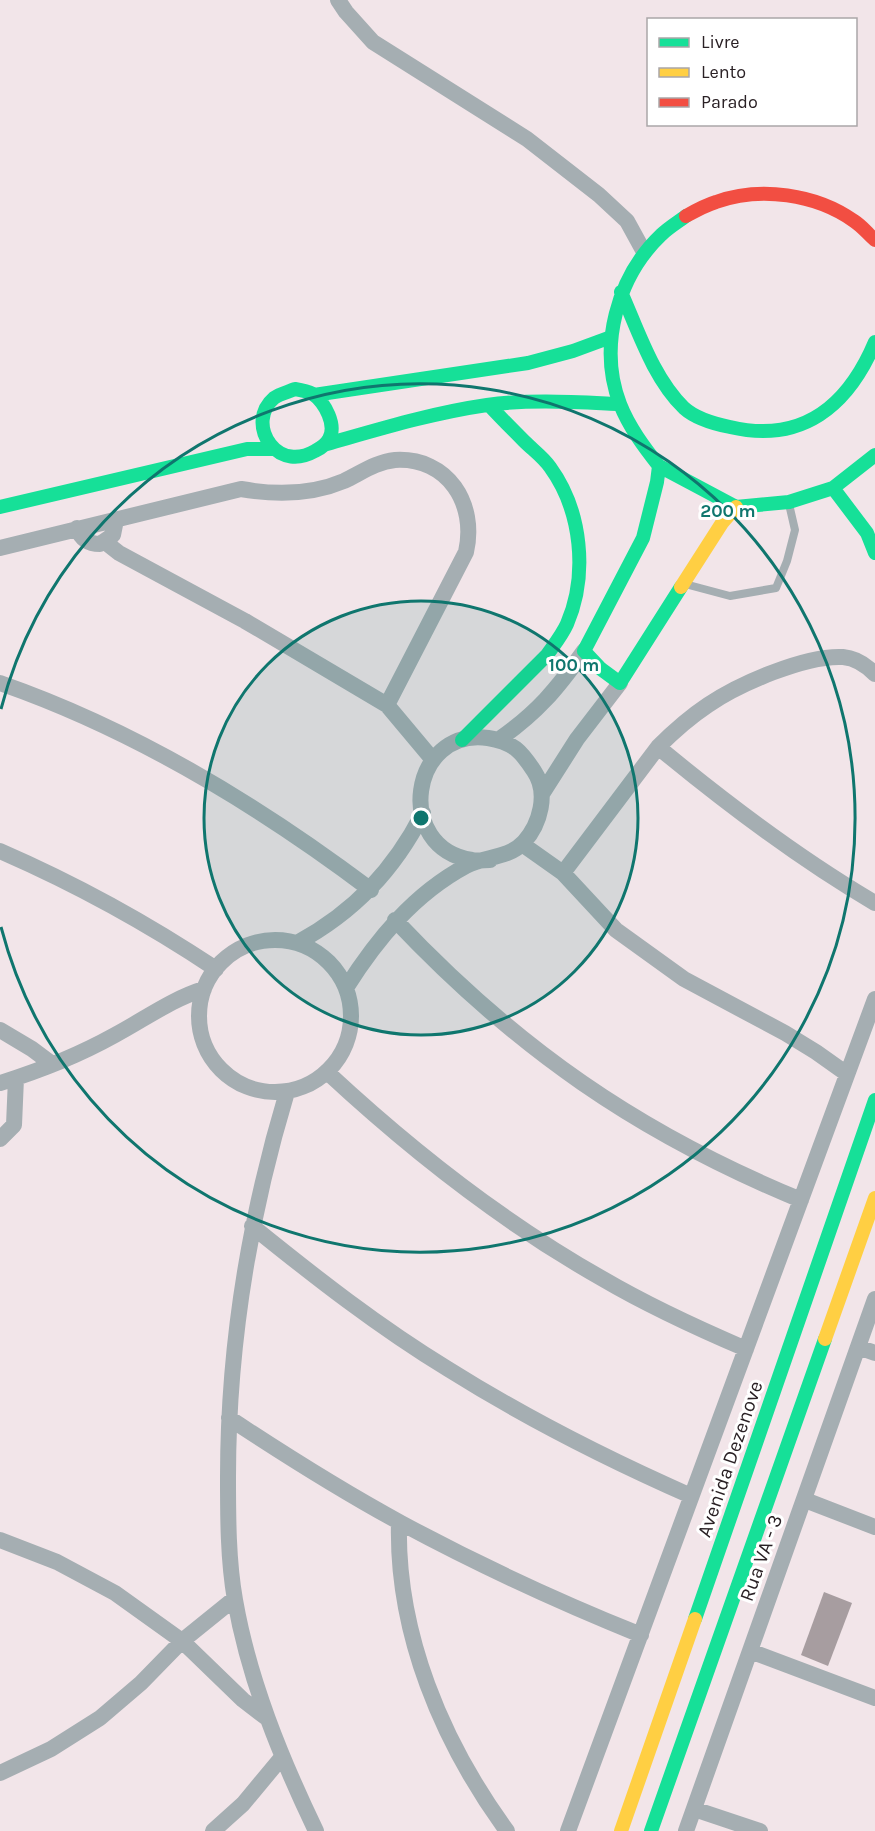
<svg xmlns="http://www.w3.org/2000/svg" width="875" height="1831" font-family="Karla,sans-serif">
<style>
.building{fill:#a79da0}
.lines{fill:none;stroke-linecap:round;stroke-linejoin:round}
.lane{stroke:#a5aeb2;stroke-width:8}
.street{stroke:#a5aeb2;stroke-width:16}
.fast{stroke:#16e098;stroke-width:14}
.slow{stroke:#ffcf43;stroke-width:14}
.jam{stroke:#f24e42;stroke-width:14}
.ring{fill:none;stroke:#0f766e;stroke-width:3}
.labels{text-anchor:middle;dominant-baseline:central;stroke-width:6;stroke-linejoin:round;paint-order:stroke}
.street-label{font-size:20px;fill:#2a2125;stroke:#fff}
.centre{fill:#0f766e;stroke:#fff;stroke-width:3}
.ring-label{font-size:18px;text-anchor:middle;font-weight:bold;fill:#0f766e;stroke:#fff;stroke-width:6;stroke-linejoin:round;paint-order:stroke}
</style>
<rect width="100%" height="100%" fill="#f2e5e9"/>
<path class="building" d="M 824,1592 L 852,1603 L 828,1666 L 801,1655 Z"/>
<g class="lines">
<path class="lane" d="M 685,584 L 730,596 L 776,588 L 787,561 L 795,530 L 789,504"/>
<path class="street" d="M 338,0 L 346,12 L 373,42 L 527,139 L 599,195 L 627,221 L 644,252
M 77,528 C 81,539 88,544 100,544 L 113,535 L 116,520
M 105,542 L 119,553 L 245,621 L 387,705 L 433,760
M 0,548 L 241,489 C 275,495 311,495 344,481 C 361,473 376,462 395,460 C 448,457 477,504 466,552 L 387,705
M 0,683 C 135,730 257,804 371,890
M 498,740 C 537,713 557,689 584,651
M 658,747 C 727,804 798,858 875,903
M 542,794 L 577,739 L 620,683
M 522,844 L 563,873 L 616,930 L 684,979 L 785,1033 L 816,1052 L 847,1074
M 0,851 C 76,884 147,923 216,969
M 563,873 L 658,747 C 674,731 690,717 708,705 C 739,684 805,655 843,657 C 855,658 866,665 875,674
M 395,920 C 516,1048 638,1133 801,1200
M199 1016a76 76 0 1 1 152 0a76 76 0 1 1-152 0Z
M 297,943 C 354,912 394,870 423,813 L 422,813
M 346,988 C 377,939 414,894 466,866 C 485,856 508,859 524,842 C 540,824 549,793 534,771 C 521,751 513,742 488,738 C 410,727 393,848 472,860 C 477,861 484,860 490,860
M 0,1030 L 32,1049 L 52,1064
M 327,1072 C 412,1151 502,1222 603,1279 C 649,1306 697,1328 746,1349
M 0,1083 C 39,1071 79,1055 115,1035 C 145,1019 172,999 204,989
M 287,1092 C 249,1218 228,1345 228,1477 C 228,1517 228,1560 235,1600 C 249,1680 281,1758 316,1831
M 0,1139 L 14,1125 L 16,1078
M 252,1226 C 315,1277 379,1327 448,1369 C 526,1418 607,1459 691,1496
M 858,1347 L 875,1353
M 229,1418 C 285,1455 342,1491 401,1523 C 479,1565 559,1602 641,1635
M 805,1500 L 875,1527
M 399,1522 C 396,1633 442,1742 507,1831
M 0,1540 L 57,1562 L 115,1593 L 182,1641 L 243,1700 L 268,1719
M 750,1651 L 875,1698
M 0,1773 L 51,1749 L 100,1718 L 141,1683 L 182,1641 L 234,1599
M 694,1809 L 760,1831
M 213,1831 L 243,1804 L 282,1757
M 568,1831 L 875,999
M 686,1831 L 875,1299"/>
<path class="fast" d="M 686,216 C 678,222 668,228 661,235 C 617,277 598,347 620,404 C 629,427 644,447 659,466 L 736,507 L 789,502 L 833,488 L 875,455
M 621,292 C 638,330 653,378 684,408 C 695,418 715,424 730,427 C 802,444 848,406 875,342
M 295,389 C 301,390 307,391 313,394 C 325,403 337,425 329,439 C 326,445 321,448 315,451 C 299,460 282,459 270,444 C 259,429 260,410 274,398 C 279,394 288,392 295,389 Z
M 314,395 L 528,363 L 573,351 L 611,337
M 327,444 C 380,429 432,413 487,405 C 530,399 575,402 619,404
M 659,466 L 657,482 L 643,538 L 584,651 L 601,669 L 620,683 L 681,587
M 833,488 L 867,533 L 875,553
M 0,507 L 247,449 L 272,449
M 462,740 L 547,655 C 554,645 562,635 567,624 C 588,575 582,511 550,467 C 543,457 533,450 524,441 C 512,429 500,417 489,405
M 695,1619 L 875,1100
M 651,1831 L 825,1339"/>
<path class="slow" d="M 681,587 L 722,523 L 736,507
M 825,1339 L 875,1198
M 621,1831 L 695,1619"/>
<path class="jam" d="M 686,216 C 695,211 706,205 716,202 C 760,186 816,194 854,221 C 862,226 868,234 875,240"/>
</g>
<circle cx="421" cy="818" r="217" fill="#0f766e" fill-opacity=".12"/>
<g class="ring">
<circle cx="421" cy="818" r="217"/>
<path d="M1 709A434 434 0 1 1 1 927"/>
</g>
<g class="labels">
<g class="street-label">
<text transform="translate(730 1459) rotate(-71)">Avenida Dezenove</text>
<text transform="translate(761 1558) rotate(-70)">Rua VA - 3</text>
</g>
</g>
<circle cx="421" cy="818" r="9" class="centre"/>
<g class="ring-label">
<text x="728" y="517">200 m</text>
<text x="574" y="671">100 m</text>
</g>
<rect x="647" y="18" width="210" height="108" fill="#ffffff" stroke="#aaa6a8" stroke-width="1.5"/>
<rect x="659" y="38" width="30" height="9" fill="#16e098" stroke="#aaa6a8" stroke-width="1.5"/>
<text x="701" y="48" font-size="18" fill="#2a2125">Livre</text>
<rect x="659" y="68" width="30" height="9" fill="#ffcf43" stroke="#aaa6a8" stroke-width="1.5"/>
<text x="701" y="78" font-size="18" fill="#2a2125">Lento</text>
<rect x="659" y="98" width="30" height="9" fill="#f24e42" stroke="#aaa6a8" stroke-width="1.5"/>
<text x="701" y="108" font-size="18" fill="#2a2125">Parado</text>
</svg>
